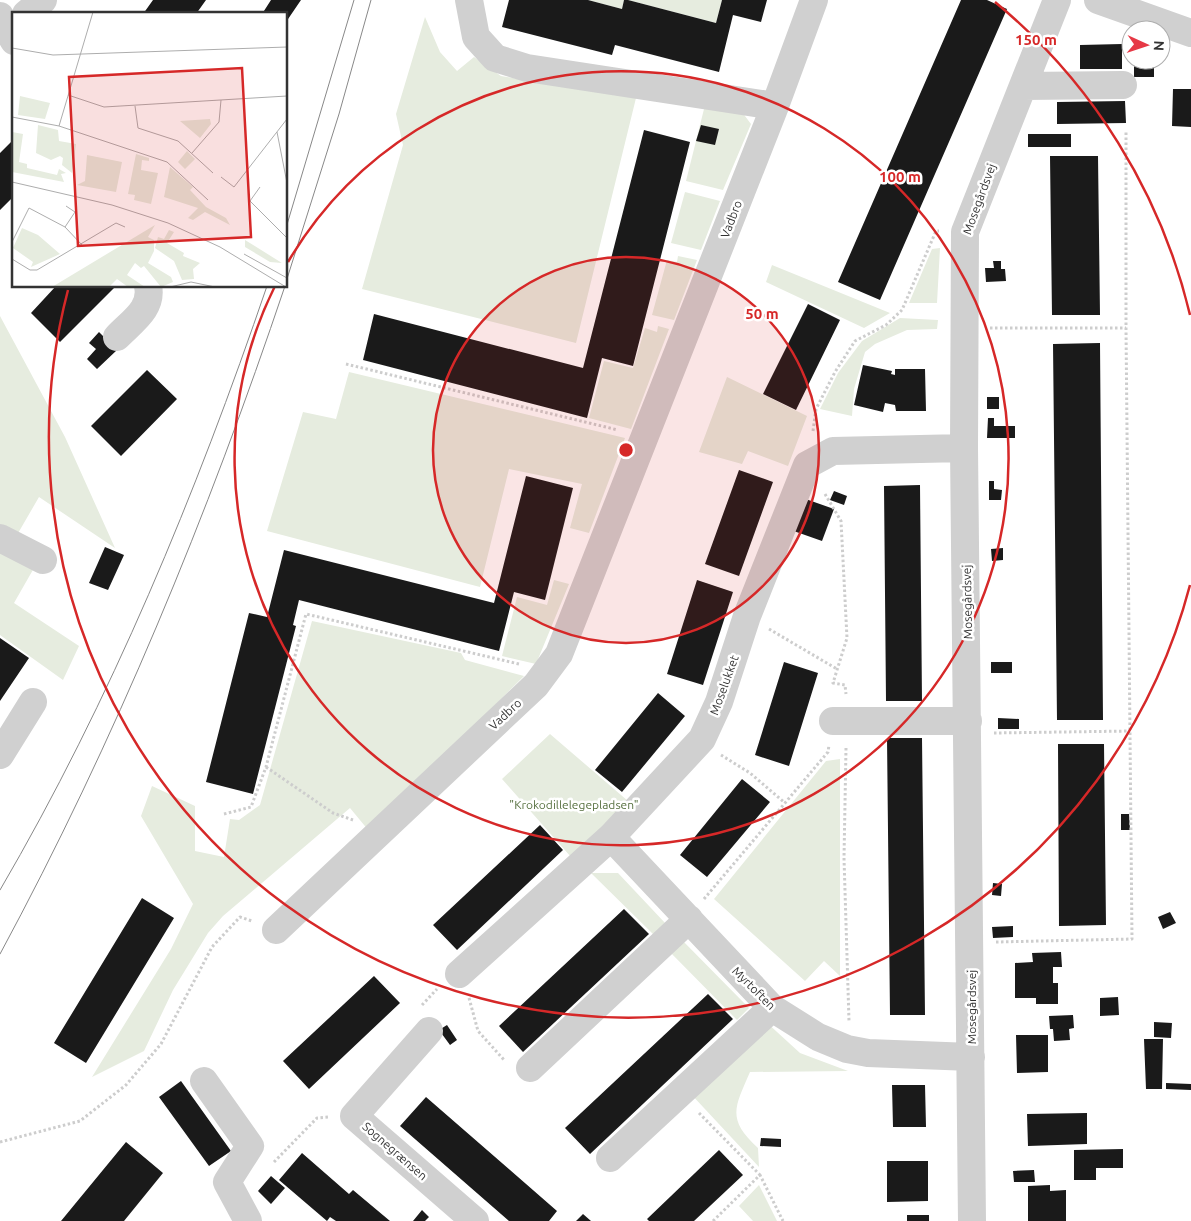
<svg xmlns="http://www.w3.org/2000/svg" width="1191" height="1221" font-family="Ubuntu,sans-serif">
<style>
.green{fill:#e6ecdf}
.building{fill:#1a1a1a}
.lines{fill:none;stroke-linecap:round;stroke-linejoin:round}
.path{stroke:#cdcdcd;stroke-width:3;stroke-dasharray:2.5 2.5;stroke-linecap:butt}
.minor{stroke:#d0d0d0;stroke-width:28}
.tram{stroke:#888;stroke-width:1}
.ring{fill:none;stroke:#d62828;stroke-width:2.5}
.labels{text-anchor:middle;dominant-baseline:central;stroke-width:5;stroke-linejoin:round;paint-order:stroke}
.street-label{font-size:12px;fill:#333;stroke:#fff}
.park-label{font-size:12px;fill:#56703f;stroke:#fff}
.inset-road{fill:none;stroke:#adadad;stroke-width:1}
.view{fill:#d62828;fill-opacity:0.15;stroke:#d62828;stroke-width:2.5}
.inset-edge{fill:none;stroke:#333;stroke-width:2.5}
.centre{fill:#d62828;stroke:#fff;stroke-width:2.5}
.ring-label{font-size:15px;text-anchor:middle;font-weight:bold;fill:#d62828;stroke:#fff;stroke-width:5;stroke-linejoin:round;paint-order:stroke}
</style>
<rect width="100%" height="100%" fill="#fff"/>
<path class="green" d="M 588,0 L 624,0 L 622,9 Z
M 628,0 L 722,0 L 716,23 Z
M 425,17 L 440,52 L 457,71 L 474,57 L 501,76 L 636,98 L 576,343 L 362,289 L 403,145 L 396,114 Z
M 705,105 L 742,112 L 751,124 L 723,190 L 686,181 Z
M 685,192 L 720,201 L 701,250 L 671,243 Z
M 940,248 L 937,303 L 909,303 L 932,249 Z
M 678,256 L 697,260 L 674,320 L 652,315 L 667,260 L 677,262 Z
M 772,265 L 890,313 L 864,328 L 766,282 Z
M 0,316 L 65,437 L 115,548 L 39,497 L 17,535 L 0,527 Z
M 900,318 L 938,320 L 937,329 L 907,330 L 875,344 L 865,352 L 854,389 L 852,416 L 820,409 L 838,373 L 862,341 Z
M 658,326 L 669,329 L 631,429 L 589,418 L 604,361 L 633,368 L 645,328 L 657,332 Z
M 349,372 L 625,438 L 589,533 L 570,528 L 582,484 L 509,469 L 480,587 L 267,531 L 303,412 L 336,419 Z
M 727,377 L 807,416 L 788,466 L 748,451 L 742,464 L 699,452 Z
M 0,549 L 34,568 L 14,603 L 79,646 L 63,680 L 0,635 Z
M 554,580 L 569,584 L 536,664 L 502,656 L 517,597 L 547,605 Z
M 312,621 L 461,653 L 465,660 L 524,676 L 369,831 L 350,808 L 223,916 L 208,933 L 173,990 L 144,1051 L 92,1077 L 171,949 L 193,904 L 141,816 L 152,786 L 195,806 L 195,851 L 224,857 L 230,819 L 239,820 L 260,805 Z
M 550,734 L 628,801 L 614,818 L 571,857 L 502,779 Z
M 840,759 L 840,976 L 824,961 L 805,981 L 714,899 L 826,761 Z
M 591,873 L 618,873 L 666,924 L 654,935 Z
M 679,937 L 749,1008 L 737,1020 L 667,949 Z
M 765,1021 L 800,1053 L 848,1071 L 750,1072 C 735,1107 726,1119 758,1148 L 759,1167 L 690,1093 Z
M 759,1185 L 777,1221 L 753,1221 L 739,1206 Z"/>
<path class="building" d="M 153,0 L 206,0 L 196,14 L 143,14 Z
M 271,0 L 301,0 L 286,22 L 286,14 L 262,14 Z
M 509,0 L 588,0 L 622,9 L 624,0 L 628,0 L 716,23 L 722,0 L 767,0 L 761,22 L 733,15 L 719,72 L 615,45 L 612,55 L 502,27 Z
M 961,0 L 987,0 L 1007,9 L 880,300 L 838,282 Z
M 1122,44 L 1122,69 L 1080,69 L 1080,45 Z
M 1134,60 L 1154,60 L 1154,77 L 1134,77 Z
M 1173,89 L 1191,89 L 1191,127 L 1172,126 Z
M 1125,101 L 1126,123 L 1057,124 L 1057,102 Z
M 701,125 L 719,129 L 715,145 L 696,141 Z
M 644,130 L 690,142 L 633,366 L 602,358 L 587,418 L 363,360 L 374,314 L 583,368 Z
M 1028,134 L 1071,134 L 1071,147 L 1028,147 Z
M 14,139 L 14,196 L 0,210 L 0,153 Z
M 1050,156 L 1098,156 L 1100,315 L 1052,315 Z
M 993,261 L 1001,261 L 1001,269 L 1005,269 L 1006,281 L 986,282 L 985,268 L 994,268 Z
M 56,286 L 112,286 L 114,288 L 60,342 L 31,313 Z
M 808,304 L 840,320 L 796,410 L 763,394 Z
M 99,332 L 117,350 L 97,369 L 87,359 L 96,349 L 89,343 Z
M 1100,343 L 1103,720 L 1057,720 L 1053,344 Z
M 863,365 L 892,371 L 891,374 L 895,375 L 895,369 L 925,369 L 926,411 L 896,411 L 895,405 L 885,403 L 883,412 L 854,405 Z
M 147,370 L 177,399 L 121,456 L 91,426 Z
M 987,397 L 999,397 L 999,409 L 987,409 Z
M 988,418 L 994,418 L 994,426 L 1015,426 L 1015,438 L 987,438 Z
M 739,470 L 773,482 L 739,576 L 705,564 Z
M 526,476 L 573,488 L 545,600 L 514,592 L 499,651 L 299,600 L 293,625 L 296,626 L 253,794 L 206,782 L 249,613 L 267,617 L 284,550 L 494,603 Z
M 989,481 L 994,481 L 994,489 L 1002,490 L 1001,500 L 989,500 Z
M 920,485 L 922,701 L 886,701 L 884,486 Z
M 834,491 L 847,496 L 844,505 L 830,500 Z
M 800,497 L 834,509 L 822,541 L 788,529 Z
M 105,547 L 124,555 L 108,590 L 89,583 Z
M 1003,548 L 1003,560 L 992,561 L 991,549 Z
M 697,580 L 733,592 L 703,685 L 667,674 Z
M 0,638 L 29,658 L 0,701 Z
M 784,662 L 818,673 L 789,766 L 755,755 Z
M 991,662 L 1012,662 L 1012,673 L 991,673 Z
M 658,693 L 685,716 L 622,792 L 595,770 Z
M 998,718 L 1019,719 L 1019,729 L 998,729 Z
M 887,738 L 922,738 L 925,1015 L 890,1015 Z
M 1058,744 L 1104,744 L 1106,925 L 1059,926 Z
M 742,779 L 770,802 L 707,877 L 680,855 Z
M 1121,814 L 1129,814 L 1130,830 L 1121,830 Z
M 540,825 L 563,850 L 457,950 L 433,925 Z
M 993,883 L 1002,884 L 1001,896 L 992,895 Z
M 142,898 L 174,918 L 86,1063 L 54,1043 Z
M 624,909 L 649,934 L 523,1052 L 499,1026 Z
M 1170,912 L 1176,923 L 1163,929 L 1158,917 Z
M 1013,926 L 1013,937 L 993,938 L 992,927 Z
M 1061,952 L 1062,967 L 1053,967 L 1053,983 L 1058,983 L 1058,1004 L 1036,1004 L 1036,998 L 1015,998 L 1015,963 L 1033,962 L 1032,953 Z
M 374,976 L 400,1003 L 309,1089 L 283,1061 Z
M 708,994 L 733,1019 L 590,1154 L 565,1128 Z
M 1118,997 L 1119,1015 L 1100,1016 L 1100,998 Z
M 1073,1015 L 1074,1028 L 1069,1029 L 1070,1040 L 1054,1041 L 1053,1029 L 1050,1029 L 1049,1016 Z
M 1154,1022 L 1172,1023 L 1171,1038 L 1154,1037 Z
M 447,1025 L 457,1040 L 450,1045 L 439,1030 Z
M 1016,1035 L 1048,1035 L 1048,1072 L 1017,1073 Z
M 1144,1039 L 1163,1039 L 1162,1089 L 1146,1089 Z
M 181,1081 L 231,1151 L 209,1166 L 159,1097 Z
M 1166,1083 L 1191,1084 L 1191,1090 L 1166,1089 Z
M 892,1085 L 925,1085 L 926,1127 L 893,1127 Z
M 426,1097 L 557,1211 L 549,1221 L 509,1221 L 400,1126 Z
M 1087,1113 L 1087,1144 L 1028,1146 L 1027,1114 Z
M 761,1138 L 781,1139 L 781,1147 L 760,1146 Z
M 126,1142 L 163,1173 L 124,1221 L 61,1221 Z
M 1123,1149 L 1123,1168 L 1096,1168 L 1096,1180 L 1074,1180 L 1074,1150 Z
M 719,1150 L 743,1175 L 694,1221 L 649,1221 L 647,1219 Z
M 302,1153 L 349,1194 L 353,1190 L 390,1221 L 336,1221 L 330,1217 L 327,1221 L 279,1180 Z
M 887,1161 L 928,1161 L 928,1201 L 887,1202 Z
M 1034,1170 L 1035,1182 L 1014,1182 L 1013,1171 Z
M 271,1176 L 285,1188 L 271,1204 L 258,1191 Z
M 1050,1185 L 1050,1191 L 1066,1190 L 1066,1221 L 1028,1221 L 1028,1186 Z
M 422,1210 L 429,1217 L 425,1221 L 413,1221 Z
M 583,1214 L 591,1221 L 576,1221 Z
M 907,1215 L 929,1215 L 929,1221 L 907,1221 Z"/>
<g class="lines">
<path class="path" d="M 990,328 L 1126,328
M 346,364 L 618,430
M 813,431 L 816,409 L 835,372 L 855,341 L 886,325 L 902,310 L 936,231 L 939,231
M 825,494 L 841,521 L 847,638 L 833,683 L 845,685 L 846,694
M 769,629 L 837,669
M 994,733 L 1130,731
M 846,748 L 844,858 L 849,1021
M 721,755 L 750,773 L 785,803
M 266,767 L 333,813 L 353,820
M 224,814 L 251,807 L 266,767 L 306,614 L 519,664
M 704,899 L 828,752 L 829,745
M 996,942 L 1132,939 L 1126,328 L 1126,130
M 469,998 L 478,1031 L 505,1061
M 422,1005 L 437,989
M 699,1113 L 760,1175
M 0,1142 L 80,1121 L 126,1085 L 161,1044 L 212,947 L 240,917 L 252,921
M 274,1162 L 317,1118 L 329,1117
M 713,1221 L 760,1175 L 783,1221"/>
<path class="minor" d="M 469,0 L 476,37 L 495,58 L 527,68 L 775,106
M 1098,0 L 1191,33
M 26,14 L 43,0
M 0,16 L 14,41
M 1023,86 L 1123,85
M 117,337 C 131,322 153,309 148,286
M 0,538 L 43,560
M 833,721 L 968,721
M 0,755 L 33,702
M 611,837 L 772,1008 L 818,1037 L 847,1049 L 868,1053 L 971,1057
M 276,930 L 536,685 L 559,654 L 775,106 L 814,0
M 459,974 L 611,837 L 702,739 L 719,702 L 747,616 L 807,465 L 833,451 L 964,448
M 429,1031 L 354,1116 L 475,1221
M 530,1068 L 689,919
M 204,1081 L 250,1146 L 227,1182 L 248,1221
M 610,1158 L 772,1008
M 972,1221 L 964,448 L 965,232 L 1057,0"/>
<path class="tram" d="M 286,228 L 354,0
M 286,282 L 339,114 L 371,0
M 0,890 C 111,700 196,494 267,286
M 0,954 C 115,741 208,515 285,286"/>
</g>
<circle cx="626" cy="450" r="193" fill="#d62828" fill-opacity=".12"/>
<g class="ring">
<circle cx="626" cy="450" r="193"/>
<path d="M288 262A387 387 0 1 1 275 286"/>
<path d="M1190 585A580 580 0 1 1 68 290M995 2A580 580 0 0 1 1190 315"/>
</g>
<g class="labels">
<g class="street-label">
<text transform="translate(979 199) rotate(-70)">Mosegårdsvej</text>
<text transform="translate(731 219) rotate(-69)">Vadbro</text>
<text transform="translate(967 602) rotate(-91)">Mosegårdsvej</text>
<text transform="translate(724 685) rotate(-70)">Moselukket</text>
<text transform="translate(505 714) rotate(-43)">Vadbro</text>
<text transform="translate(754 988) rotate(45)">Myrtoften</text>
<text transform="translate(971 1007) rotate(-90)">Mosegårdsvej</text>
<text transform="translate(395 1151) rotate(41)">Sognegrænsen</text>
</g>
<g class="park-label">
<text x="574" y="804">"Krokodillelegepladsen"</text>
</g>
</g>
<g transform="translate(12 12)">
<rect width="275" height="275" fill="#fff"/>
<path d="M 8,84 L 38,91 L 33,107 L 6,103 ZM 198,107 L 199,112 L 188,126 L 168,109 ZM 26,113 L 46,118 L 47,129 L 64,132 L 60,161 L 50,153 L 51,146 L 48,144 L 39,148 L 24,141 ZM 0,120 L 11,122 L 7,150 L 15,152 L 15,156 L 45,163 L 47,157 L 54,161 L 49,162 L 52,170 L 0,160 ZM 175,139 L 183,147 L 173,157 L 166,150 ZM 124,142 L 137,146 L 137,149 L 130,148 L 129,158 L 146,161 L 139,192 L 122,188 L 123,183 L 116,182 ZM 75,143 L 110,150 L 104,180 L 65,173 L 73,169 ZM 158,155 L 181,175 L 178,178 L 194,195 L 214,206 L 218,213 L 193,200 L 181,208 L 176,206 L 186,196 L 152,185 ZM 143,213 L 136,225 L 142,228 L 142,239 L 136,251 L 159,265 L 161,270 L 149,275 L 132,254 L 129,256 L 123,251 L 115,263 L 133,275 L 116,275 L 105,267 L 97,275 L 40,275 ZM 10,216 L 26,223 L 48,242 L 19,255 L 21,250 L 1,236 ZM 157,218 L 162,220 L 155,231 L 172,241 L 171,244 L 188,251 L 181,257 L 182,267 L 170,268 L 162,249 L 143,236 L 146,225 L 152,227 ZM 233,228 L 270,251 L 258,250 L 233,235 Z" fill="#e6ecdf"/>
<path class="inset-road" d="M 0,36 L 41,43 L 275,35M 56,83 L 92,95 L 275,84M 123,94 L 126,116 L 166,129 L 201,161M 0,105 L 47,114 L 155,150 L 196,188M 47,114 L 81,0M 265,120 L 275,171M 180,141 L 207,110 L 209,88M 209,165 L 222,175 L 275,107M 0,170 L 100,193 L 156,211 L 208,235 L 274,275M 248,175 L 238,189 L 275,226M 53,215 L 63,200 L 54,194M 0,230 L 17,196 L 53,215 L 70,233M 232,242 L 275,266M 0,247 L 18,258 L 25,258 L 104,211 L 113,215M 158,275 L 179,270 L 203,275"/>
<path class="view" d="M 230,56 L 239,225 L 66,234 L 57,65 Z"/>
<rect width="275" height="275" class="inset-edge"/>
</g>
<circle cx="626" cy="450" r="8" class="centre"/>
<g class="ring-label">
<text x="1036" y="45">150 m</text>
<text x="900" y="182">100 m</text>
<text x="762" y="319">50 m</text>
</g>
<g transform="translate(1146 45) rotate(93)"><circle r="24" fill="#ffffff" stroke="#adadad"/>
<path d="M0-4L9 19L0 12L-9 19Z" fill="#e63946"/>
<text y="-8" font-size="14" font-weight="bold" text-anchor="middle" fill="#333333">N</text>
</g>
</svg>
